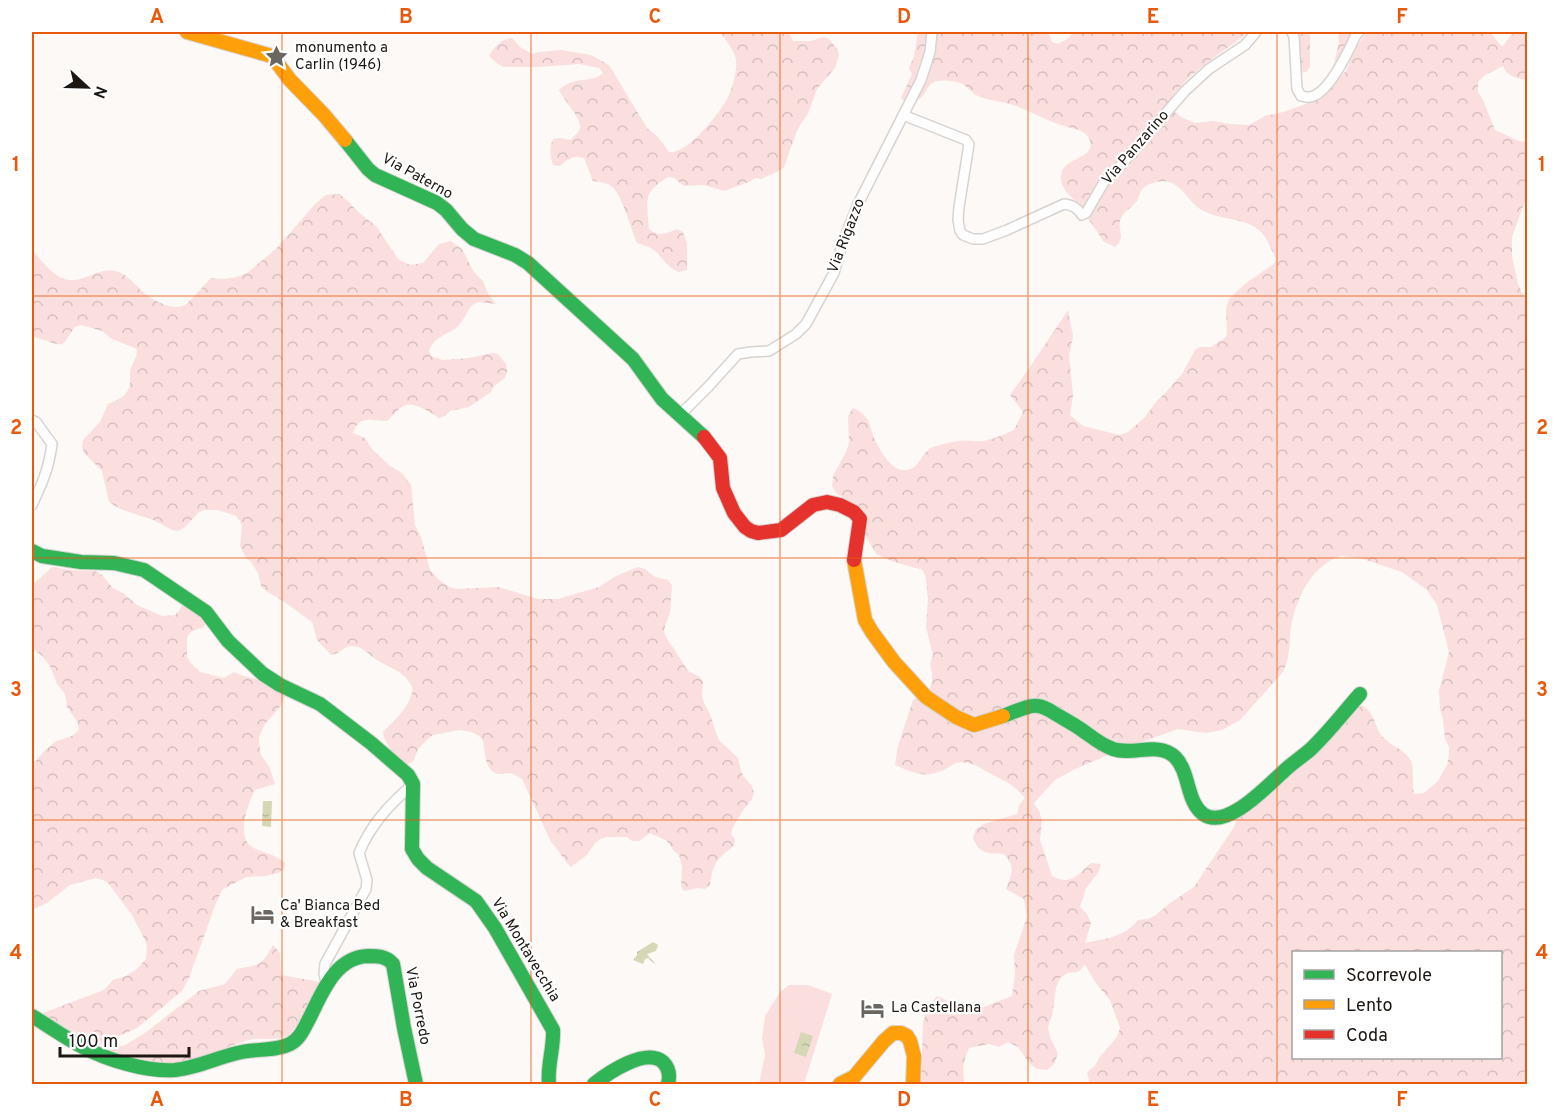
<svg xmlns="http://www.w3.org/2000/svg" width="1559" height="1116" font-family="Overpass,sans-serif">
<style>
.forest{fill:url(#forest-crowns);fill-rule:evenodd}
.pitch{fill:#fadfde}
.water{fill:url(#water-ripples)}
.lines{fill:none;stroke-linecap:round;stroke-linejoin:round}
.street-casing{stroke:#d7d3d0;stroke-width:12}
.fast-casing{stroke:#d7d3d0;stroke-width:16}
.slow-casing{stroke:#d7d3d0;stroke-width:16}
.jam-casing{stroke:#d7d3d0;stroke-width:16}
.street{stroke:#fffefe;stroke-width:9}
.fast{stroke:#30b455;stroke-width:14}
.slow{stroke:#ff9f0a;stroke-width:14}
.jam{stroke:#e5322d;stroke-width:14}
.grid{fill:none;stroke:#e8590c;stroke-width:1.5;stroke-opacity:0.55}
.labels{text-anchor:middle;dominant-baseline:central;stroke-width:4.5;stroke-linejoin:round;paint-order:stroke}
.poi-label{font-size:15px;fill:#1c1713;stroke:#fff;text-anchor:start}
.street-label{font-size:15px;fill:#1c1713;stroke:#fff}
.neatline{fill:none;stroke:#e8590c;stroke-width:2}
.grid-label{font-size:20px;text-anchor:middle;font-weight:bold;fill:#e8590c}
</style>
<defs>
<pattern id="forest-crowns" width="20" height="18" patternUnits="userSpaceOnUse" patternTransform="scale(1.5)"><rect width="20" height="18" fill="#fadfde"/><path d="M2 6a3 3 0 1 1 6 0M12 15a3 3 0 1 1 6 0" fill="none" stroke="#d6bfbe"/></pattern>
<pattern id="water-ripples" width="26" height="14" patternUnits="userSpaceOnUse" patternTransform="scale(1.5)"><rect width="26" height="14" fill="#d6d7b4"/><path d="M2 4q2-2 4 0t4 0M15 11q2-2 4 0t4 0" fill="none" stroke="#b7b89a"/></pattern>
</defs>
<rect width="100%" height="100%" fill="#fcf9f6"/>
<path class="forest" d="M 720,32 L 790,32 L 790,35 L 793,41 L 811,41 L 823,37 L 829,39 L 837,49 L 839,55 L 835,68 L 817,89 L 808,114 L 798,128 L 784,167 L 779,171 L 761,179 L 755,178 L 749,182 L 724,191 L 704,185 L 684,186 L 674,178 L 668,177 C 642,193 647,201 649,229 C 658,237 666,234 677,229 L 683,232 L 687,244 L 687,270 L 679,272 C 668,268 664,260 656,252 C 651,247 644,245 637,243 C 631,230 622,193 611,186 C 606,182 599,182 593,181 L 584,158 C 573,155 568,159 560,166 L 553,165 C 550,157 549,148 553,139 L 559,138 L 571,140 C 574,136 579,132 580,128 C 582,118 563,100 559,90 C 574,75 593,84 603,73 L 599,68 L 579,64 L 538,67 L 504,67 L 498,64 L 489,56 C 494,47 501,39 512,38 L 520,47 L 532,54 L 539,52 L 561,50 L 591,55 L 609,65 L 647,128 L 658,137 L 669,152 C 687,155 720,113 728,97 C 733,86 737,72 736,60 C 735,51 725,39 720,32 Z
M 918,32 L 1048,32 L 1052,42 L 1058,44 L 1069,38 L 1073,32 L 1248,32 C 1221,55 1183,74 1167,106 L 1181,117 L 1195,123 L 1213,121 L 1230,124 L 1249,125 L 1265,116 L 1283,112 L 1320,99 L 1346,71 L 1355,49 L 1367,32 L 1490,32 L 1502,47 L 1514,32 L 1527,32 L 1527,80 C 1517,78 1507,77 1503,66 L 1485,75 L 1478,82 L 1478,92 L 1483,100 L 1495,130 L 1519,141 L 1527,142 L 1527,196 L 1526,198 L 1512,237 L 1512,256 L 1518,284 L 1526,301 L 1525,344 L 1528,358 L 1527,1084 L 1091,1084 L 1089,1081 L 1087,1072 L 1095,1066 L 1099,1058 L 1117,1037 L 1120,1028 L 1110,1000 L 1098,986 L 1085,965 L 1078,972 L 1068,973 L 1060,978 L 1056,988 L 1052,1016 L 1048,1027 L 1050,1037 L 1058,1054 L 1054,1064 L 1047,1070 L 1037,1069 L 1029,1063 L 1018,1047 L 1008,1042 L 999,1047 L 989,1044 L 969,1048 C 963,1061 962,1071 965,1084 L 921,1084 L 923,1021 L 931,1003 L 937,996 L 946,1000 L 952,1007 L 961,1012 L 971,1012 L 1012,996 L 1015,974 L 1014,955 L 1027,917 L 1024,899 L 1006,889 C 1012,873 1016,868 1004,854 C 987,853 980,855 973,838 L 976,829 L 984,824 L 1017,814 L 1019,805 L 1025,798 C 1022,795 1019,791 1015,788 C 1009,782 1002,780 995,776 C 983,770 970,759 956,763 C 952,764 948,768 944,770 C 923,779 915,773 895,765 L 898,746 L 913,700 L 929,691 L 932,682 L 932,674 L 930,664 L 933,655 L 926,627 L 928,599 L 926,579 L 923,570 L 894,562 L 876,554 L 867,538 L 860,512 L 854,504 L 837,494 L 832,486 L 833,476 L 846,452 L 849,443 L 848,416 L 853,408 C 873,416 868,428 877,444 C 883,455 893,472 906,470 C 920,469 921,452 933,447 C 938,445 955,441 960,441 C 968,440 976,442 983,441 C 994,439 1004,434 1014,430 L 1023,412 L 1010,395 L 1030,367 L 1068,310 L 1073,336 L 1069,356 L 1073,395 L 1070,415 L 1083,426 L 1119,435 L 1128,432 L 1145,417 L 1155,403 L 1167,391 L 1182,374 L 1195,350 L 1200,347 L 1211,347 L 1226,337 L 1227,332 L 1226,309 L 1229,299 L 1246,283 L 1274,264 L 1276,259 C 1271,250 1267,237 1260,231 C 1243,216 1219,221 1200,209 C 1188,201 1183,186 1169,182 C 1162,180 1149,183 1143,188 C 1140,191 1139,197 1137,201 C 1132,207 1124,211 1121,218 C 1116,229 1127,236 1115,247 L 1103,241 C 1095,228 1086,215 1077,203 C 1071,197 1063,190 1061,181 C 1057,156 1096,161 1090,141 C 1086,129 1073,129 1064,126 C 1047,121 1030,111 1013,105 C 1002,101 989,101 978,96 C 971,93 967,85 960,83 C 953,80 944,80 937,81 C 923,84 929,102 906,103 L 901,98 L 912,74 L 909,68 L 914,56 ZM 1341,556 L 1360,558 L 1402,572 L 1427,590 L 1437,605 L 1449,652 L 1439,691 L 1440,710 L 1443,719 L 1445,739 L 1449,747 L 1449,755 L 1447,765 L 1438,781 L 1424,793 L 1414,794 C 1412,785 1414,767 1411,761 C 1405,749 1390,746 1382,736 C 1373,724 1377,716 1362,705 L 1354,709 C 1329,734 1306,759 1281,783 C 1266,799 1242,806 1234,827 L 1194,887 L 1170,903 L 1156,915 L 1148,919 L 1138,920 C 1125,937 1105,939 1085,943 L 1091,923 L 1087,914 L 1080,907 L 1086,888 L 1098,873 L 1101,864 L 1091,863 C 1077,875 1072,886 1052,876 L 1040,840 L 1042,820 L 1039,811 L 1034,803 L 1055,780 L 1073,770 L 1120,750 L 1178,729 L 1206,733 L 1222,730 L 1240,720 L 1283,672 C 1292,655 1288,635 1293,617 C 1300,592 1314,564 1341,556 ZM 1294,952 L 1500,952 L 1500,1058 L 1294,1058 Z
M 1297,32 L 1310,32 L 1310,67 L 1306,72 L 1299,73 Z
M 1338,32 L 1356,32 L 1334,64 L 1339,42 Z
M 339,194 L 349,202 L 357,211 L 376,226 L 398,259 L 410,265 L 423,263 L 439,244 L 451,241 L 462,249 L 474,272 L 483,281 L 488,294 L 496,304 C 490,304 481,301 476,303 C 468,306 465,320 458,326 C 447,336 435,335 429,351 L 431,356 L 443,360 L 469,358 L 492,353 L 498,354 L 506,364 L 507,371 L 505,378 L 494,386 L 491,392 L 469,407 L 450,411 L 445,416 L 439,418 C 429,412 413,400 402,407 C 396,410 392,417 387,421 C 372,421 359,414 353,433 L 365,438 L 372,449 L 390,466 L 402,473 L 411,485 L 415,525 L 421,537 L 430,570 L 439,580 L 450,587 L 456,589 L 498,587 L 538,599 L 558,599 L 599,587 L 616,576 L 638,567 L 645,569 L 655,577 L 668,580 L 672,585 L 670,613 L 665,626 L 664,632 L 667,639 L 674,649 L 688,671 L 700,677 L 703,682 L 702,696 L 704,703 L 710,714 L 716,733 L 719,740 L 738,758 L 741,771 L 744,777 L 752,786 L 754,793 L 752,799 L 744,809 L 733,827 L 731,834 L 735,839 L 734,846 C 717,859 713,862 710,885 L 705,889 L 698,888 L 684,891 L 681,886 L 682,867 L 679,855 L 674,851 L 667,841 L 650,833 L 639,841 L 632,841 L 627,837 L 607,837 L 601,839 L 595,843 L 587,855 L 571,867 C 563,860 559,850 551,842 L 522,779 L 511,773 L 497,774 L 492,771 L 488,766 L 486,760 L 483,741 L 479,736 L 472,732 L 459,730 L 433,735 L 428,739 L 418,749 L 413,762 L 407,764 C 396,757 385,746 383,732 C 397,718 408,709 413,689 C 411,685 408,680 405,677 C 397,669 386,666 377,660 C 369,655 362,646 352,646 C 345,646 339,654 331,655 L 317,640 L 312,622 L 283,601 L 266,591 L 261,586 L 258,573 L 251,562 L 246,558 L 240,546 L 242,527 L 240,521 L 236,516 L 218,510 L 204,510 L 198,513 L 185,527 L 179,531 L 172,530 L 153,520 L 120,509 L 109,502 L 102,471 L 84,453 L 82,446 L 83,440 L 100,422 L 108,404 C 118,400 130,395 130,382 C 131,377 129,372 131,368 C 134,361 137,357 137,349 L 112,339 L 102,331 L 81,325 L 75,327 L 63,344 C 52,346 43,337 32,337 L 32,250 C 46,265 59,287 83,278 C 94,275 102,269 114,271 C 127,272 137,288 147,295 C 156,302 174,311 185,305 C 191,301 205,284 211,278 L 224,279 L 237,277 L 247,273 L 276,249 L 316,203 L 326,195 Z
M 52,567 L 70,570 L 95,571 L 101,574 L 113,588 L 124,594 L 137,605 L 162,616 L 175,615 L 179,611 L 182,605 L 188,603 L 207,620 L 204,627 L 192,631 L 187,637 L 187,657 L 190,662 L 200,672 L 224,678 L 234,672 C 253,682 270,676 286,695 L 279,708 L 265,724 L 259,737 L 259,743 L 261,755 L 269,766 L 275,784 L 255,790 C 247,805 235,839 254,848 C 264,853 277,855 285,863 L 284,869 L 278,873 L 265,876 L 246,877 L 222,890 L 216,903 L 189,978 L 182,991 L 137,1028 L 99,1045 L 92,1043 L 48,1018 L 43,1013 L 104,990 L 113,980 L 126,976 L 137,969 L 146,959 L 147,946 L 145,940 L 132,915 L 108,883 L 103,880 L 96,878 L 70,885 L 47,903 L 32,910 L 32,765 C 40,757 46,747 57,741 C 66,737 73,738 79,729 L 78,723 L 67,707 L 65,694 L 57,684 L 50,666 L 42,656 L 32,648 L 32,584 L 38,580 Z
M 273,945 L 280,953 L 281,975 L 320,982 C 313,995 300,1024 290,1034 C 282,1041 265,1038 254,1039 C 233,1043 214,1054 193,1061 C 163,1070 132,1057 103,1050 L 125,1045 L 145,1033 L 199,991 L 225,984 L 237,969 C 260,964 261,967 273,945 Z"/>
<path class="pitch" d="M 789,985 L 808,985 L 832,994 L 804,1084 L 759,1084 L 765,1055 L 762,1038 L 765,1016 L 780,992 Z"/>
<path class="water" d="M 263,801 L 272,801 L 271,827 L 262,826 Z
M 653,942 L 658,945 L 656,951 L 647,954 L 656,965 L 648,958 L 645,959 L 643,964 L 633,960 L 637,955 L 637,952 Z
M 801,1032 L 813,1036 L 806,1057 L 794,1053 Z"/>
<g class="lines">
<defs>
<path id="street" d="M 1292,32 L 1294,37 L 1297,89 L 1301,96 C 1304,96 1307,98 1310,97 C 1329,94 1349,50 1356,35 L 1359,32
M 903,115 L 966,140 L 969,144 L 959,207 L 958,220 L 960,231 L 963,235 L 973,239 L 983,239 L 1007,230 L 1064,204 C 1073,205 1077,208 1082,215 L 1086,213 L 1104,182 L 1120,166 L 1185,91 L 1209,69 L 1245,45 L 1256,32
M 679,416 L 708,387 L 738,354 L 751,352 L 769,351 L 796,334 L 806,324 L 834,273 L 842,245 L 858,204 L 921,80 L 930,52 L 932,32
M 32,420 L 36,422 L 52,444 C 49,468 42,484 32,505
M 327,985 L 324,974 L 325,964 L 366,889 L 367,880 L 359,853 C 371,824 390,804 413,784"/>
<path id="fast" d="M 345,140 L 368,169 L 375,175 L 437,203 L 446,210 L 462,229 L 474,239 L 515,255 L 528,263 L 633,359 L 662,399 L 704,437
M 32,551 L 42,556 L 81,562 L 114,563 L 144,570 L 206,612 L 228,641 L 263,674 L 280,685 L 320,704 L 371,743 L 408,775 L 413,784 L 412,849 L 418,859 L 427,868 L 476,901 L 495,928 L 553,1030 C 554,1048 547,1066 549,1084
M 1003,716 C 1012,713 1030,704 1038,706 C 1046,707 1052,712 1059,716 C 1066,720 1075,725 1082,730 C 1092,737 1101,745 1113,749 C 1133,756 1158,741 1175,757 C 1190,772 1186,801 1203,814 C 1226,831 1267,786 1283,772 C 1292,763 1302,757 1311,749 C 1329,732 1344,712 1360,694
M 32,1016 C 49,1026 65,1038 83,1047 C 107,1060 147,1072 175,1070 C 196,1068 216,1058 237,1053 C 254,1048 274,1052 290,1044 C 300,1039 304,1028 309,1019 C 322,993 335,957 368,956 C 378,956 386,956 393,964 L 404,1028 L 416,1084
M 594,1084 C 608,1073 646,1047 663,1062 C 669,1068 670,1076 668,1084"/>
<path id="slow" d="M 187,32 L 272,56 L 290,80 L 324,115 L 345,140
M 854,560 L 865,620 L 872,632 L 894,662 L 926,697 L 956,717 L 974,725 L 1003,716
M 840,1084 L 854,1077 L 884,1041 L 893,1033 L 901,1033 L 907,1036 L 910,1041 L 914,1056 L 913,1084"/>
<path id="jam" d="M 704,437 L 720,458 L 723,488 L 734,513 L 745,527 L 751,531 L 758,533 L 781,530 L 813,505 L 827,502 L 840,505 L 854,512 L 860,519 L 854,560"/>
</defs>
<use href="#street" class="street-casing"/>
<use href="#fast" class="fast-casing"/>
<use href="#slow" class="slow-casing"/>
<use href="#jam" class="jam-casing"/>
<use href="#street" class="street"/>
<use href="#fast" class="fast"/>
<use href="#slow" class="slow"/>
<use href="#jam" class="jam"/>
</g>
<path class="grid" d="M 282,32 L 282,1084M 531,32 L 531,1084M 780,32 L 780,1084M 1028,32 L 1028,1084M 1277,32 L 1277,1084M 32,296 L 1528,296M 32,558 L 1528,558M 32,820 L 1528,820"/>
<defs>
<symbol id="sight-bare" viewBox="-9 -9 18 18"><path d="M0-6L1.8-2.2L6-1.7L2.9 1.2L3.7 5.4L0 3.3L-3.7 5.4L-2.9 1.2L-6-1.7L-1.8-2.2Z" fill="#6a6662" stroke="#fff" stroke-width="2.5" paint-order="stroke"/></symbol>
<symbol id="hotel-bare" viewBox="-9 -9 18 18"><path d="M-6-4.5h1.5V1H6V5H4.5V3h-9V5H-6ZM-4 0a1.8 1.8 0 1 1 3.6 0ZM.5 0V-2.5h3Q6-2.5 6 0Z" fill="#6a6662" stroke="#fff" stroke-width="2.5" paint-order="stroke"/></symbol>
</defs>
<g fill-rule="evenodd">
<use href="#sight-bare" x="260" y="40" width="33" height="33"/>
<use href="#hotel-bare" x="246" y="898" width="33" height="33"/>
<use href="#hotel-bare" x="856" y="992" width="33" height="33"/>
</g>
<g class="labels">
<g class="poi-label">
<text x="295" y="48">monumento a<tspan x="295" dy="17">Carlin (1946)</tspan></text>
<text x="280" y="906">Ca' Bianca Bed<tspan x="280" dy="17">&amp; Breakfast</tspan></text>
<text x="891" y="1008">La Castellana</text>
</g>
<g class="street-label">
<text transform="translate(1136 148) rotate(-49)">Via Panzarino</text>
<text transform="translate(417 177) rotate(29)">Via Paterno</text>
<text transform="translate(847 236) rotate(-69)">Via Rigazzo</text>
<text transform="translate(525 950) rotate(59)">Via Montavecchia</text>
<text transform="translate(417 1006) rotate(79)">Via Porredo</text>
</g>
</g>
<rect width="1559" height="1116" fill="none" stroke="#ffffff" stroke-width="66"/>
<rect x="1292" y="951" width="210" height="108" fill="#ffffff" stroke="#a4a2a1" stroke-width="1.5"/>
<rect x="1304" y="970" width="30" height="9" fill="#30b455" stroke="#a4a2a1" stroke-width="1.5"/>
<text x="1346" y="981" font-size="18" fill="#1c1713">Scorrevole</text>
<rect x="1304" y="1000" width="30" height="9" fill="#ff9f0a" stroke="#a4a2a1" stroke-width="1.5"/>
<text x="1346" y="1011" font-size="18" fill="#1c1713">Lento</text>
<rect x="1304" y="1030" width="30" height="9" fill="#e5322d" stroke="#a4a2a1" stroke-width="1.5"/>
<text x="1346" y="1041" font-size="18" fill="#1c1713">Coda</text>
<g transform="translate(87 87) rotate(112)" stroke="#ffffff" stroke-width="4.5" paint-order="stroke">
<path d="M0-4.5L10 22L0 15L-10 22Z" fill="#1c1713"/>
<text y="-9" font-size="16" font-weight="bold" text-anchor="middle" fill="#1c1713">N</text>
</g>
<path d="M60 1047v9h129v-9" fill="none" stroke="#1c1713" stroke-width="3"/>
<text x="69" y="1047" font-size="18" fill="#1c1713" stroke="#ffffff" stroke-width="4.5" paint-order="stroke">100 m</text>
<rect x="33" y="33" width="1493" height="1050" class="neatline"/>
<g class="grid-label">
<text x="157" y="23">A</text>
<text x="406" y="23">B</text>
<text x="655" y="23">C</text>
<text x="904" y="23">D</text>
<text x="1153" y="23">E</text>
<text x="1402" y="23">F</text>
<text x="16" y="171">1</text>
<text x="1542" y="171">1</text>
<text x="16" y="434">2</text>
<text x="1542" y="434">2</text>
<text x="16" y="696">3</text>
<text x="1542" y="696">3</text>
<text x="16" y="959">4</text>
<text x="1542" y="959">4</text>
<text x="157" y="1106">A</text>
<text x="406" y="1106">B</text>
<text x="655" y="1106">C</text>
<text x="904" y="1106">D</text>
<text x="1153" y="1106">E</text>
<text x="1402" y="1106">F</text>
</g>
</svg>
